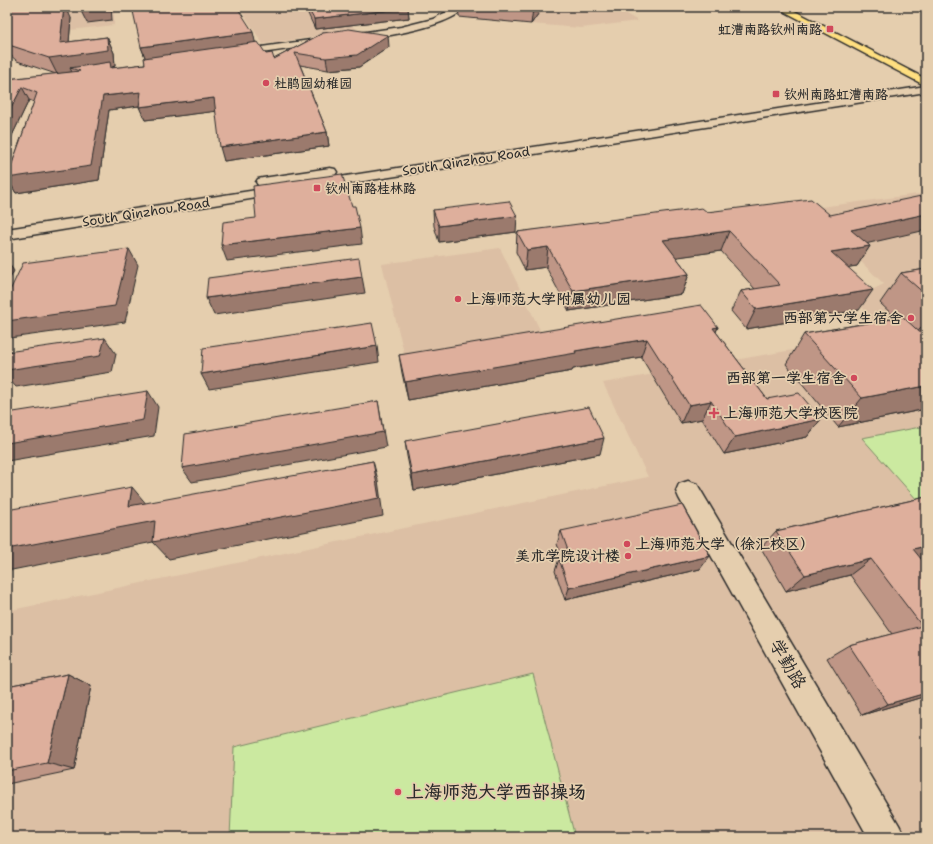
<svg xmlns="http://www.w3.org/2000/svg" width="933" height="844" font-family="'Shantell Sans','LXGW WenKai TC',sans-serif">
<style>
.built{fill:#dcbfa4}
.green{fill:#cbe9a0;stroke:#7b8a66}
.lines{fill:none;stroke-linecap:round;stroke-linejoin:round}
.minor-casing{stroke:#2b2b2b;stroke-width:3}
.major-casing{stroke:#2b2b2b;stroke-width:3}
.minor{fill:#e5ceae;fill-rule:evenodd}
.major{fill:#ffdf80;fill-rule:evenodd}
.wall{fill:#bf9686;stroke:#2b2b2b}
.shaded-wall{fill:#9b7a6d;stroke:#2b2b2b}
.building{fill:#deaf9c;stroke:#2b2b2b}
.poi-dot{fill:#d1495b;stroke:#e5ceae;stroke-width:1.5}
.labels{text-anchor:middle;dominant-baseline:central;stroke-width:3.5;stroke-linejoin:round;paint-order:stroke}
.far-poi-label{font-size:13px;font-weight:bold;fill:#2b2b2b;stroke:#e5ceae;text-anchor:start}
.far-street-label{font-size:13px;fill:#2b2b2b;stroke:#e5ceae}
.poi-label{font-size:15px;font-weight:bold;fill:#2b2b2b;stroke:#e5ceae;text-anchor:start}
.near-street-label{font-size:18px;fill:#2b2b2b;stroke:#e5ceae}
.near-poi-label{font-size:18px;font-weight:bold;fill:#2b2b2b;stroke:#e5ceae;text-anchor:start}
</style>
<rect width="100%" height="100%" fill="#e5ceae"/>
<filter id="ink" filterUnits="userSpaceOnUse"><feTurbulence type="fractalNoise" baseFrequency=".025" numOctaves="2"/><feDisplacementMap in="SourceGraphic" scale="8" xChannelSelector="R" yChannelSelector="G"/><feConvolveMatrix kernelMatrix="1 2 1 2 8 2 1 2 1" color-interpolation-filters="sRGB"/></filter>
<g filter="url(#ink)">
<path class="built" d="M 14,7 L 114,7 L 114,25 L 7,37 L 7,12 Z
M 239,7 L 336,7 L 358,31 L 263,44 Z
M 543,7 L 614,7 L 638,21 L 581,28 L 531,24 Z
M 926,193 L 926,837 L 7,837 L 7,611 L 648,477 L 603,383 L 884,334 L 855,298 L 884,284 L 806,209 Z
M 500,248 L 542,334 L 405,357 L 382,264 Z"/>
<path class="green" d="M 926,426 L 926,510 L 862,438 Z
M 533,674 L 575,837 L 230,837 L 234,747 Z"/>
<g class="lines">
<defs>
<path id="minor" d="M 456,7 L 466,7 C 444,33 344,42 309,46 C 284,50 259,53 234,57 L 229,54 L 234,51 L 401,27 L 433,19 Z
M 926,86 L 926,92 L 314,189 L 309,188 L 307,185 L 309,182 L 314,181 Z
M 330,168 L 335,169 L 337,172 L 335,175 L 263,186 L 258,185 L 256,182 L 258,179 L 263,178 Z
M 282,186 L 287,187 L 289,190 L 287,193 L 7,239 L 7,229 Z
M 688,481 L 697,484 L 899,825 L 905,837 L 868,837 L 679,498 L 676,491 L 679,484 Z"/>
<path id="major" d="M 776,7 L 787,7 L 926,79 L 926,86 Z"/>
</defs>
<use href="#minor" class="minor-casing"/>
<use href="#major" class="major-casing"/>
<use href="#minor" class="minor"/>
<use href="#major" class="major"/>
</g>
<path class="wall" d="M 7,7 L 71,18 L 69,42 L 107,37 L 114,53 L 115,66 L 112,67 L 113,68 L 145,64 L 145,57 L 141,47 L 256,42 L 266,54 L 274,59 L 323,33 L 389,47 L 359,67 L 328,70 L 300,65 L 327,132 L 329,146 L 224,161 L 216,111 L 145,120 L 139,106 L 109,110 L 99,180 L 16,193 L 7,178 L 34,102 L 29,100 L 9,142 L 7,143 L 7,79 L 56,74 L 17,61 L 9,54 L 7,54 Z
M 305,7 L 407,7 L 408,8 L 409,18 L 315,29 Z
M 458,7 L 543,7 L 531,24 L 459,17 Z
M 433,210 L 516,232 L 439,242 L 434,226 Z
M 707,212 L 830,215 L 870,246 L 857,266 L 848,267 L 859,310 L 746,329 L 731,311 L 741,291 L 755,289 L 721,251 L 676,257 L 689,274 L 682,294 L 569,311 L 546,267 L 525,270 L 516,252 L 517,232 Z
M 926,269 L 926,334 L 922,334 L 926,338 L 926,409 L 838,427 L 786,364 L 804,334 L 896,318 L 880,303 L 901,273 Z
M 718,327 L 716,332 L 767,399 L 821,419 L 807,437 L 724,454 L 702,419 L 681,423 L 641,357 L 573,369 L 572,371 L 408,400 L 402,373 L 399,355 Z
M 405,441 L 600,454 L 414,490 L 407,456 Z
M 926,497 L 926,557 L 920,558 L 926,565 L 926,696 L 862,715 L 827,658 L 849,645 L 892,634 L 850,575 L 786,591 L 761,548 L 776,531 Z
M 561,531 L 700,569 L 565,600 L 555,571 L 559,559 L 562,558 L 557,544 Z
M 68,674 L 91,686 L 74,770 L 7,784 L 7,686 Z"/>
<path class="shaded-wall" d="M 64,7 L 66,7 L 71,18 L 68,55 L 107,37 L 114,53 L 115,66 L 112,67 L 116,75 L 70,68 L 72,72 L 57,74 L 49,58 L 60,43 Z
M 107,7 L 111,7 L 112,20 L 87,23 L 81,11 Z
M 534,7 L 543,7 L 531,24 L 533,9 Z
M 408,8 L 409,18 L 315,29 L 314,19 Z
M 253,32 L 256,46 L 147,62 L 141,47 Z
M 388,35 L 389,47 L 359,67 L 328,70 L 326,58 Z
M 22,87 L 29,100 L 9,142 L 7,143 L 7,116 Z
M 141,92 L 146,105 L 109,110 L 99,180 L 16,193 L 7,178 L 103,96 Z
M 214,98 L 218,111 L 145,120 L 139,107 Z
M 327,132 L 329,146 L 224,161 L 220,147 Z
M 926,214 L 926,230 L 839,250 L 851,230 Z
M 517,216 L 516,232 L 439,242 L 439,226 Z
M 360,228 L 362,244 L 227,261 L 221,245 Z
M 729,231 L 721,251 L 657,260 L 663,240 Z
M 870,246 L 857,266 L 819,272 L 831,252 Z
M 548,247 L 546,267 L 525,270 L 527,250 Z
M 129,249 L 138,265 L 125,322 L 10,338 L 7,335 L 7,321 Z
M 7,261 L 14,271 L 7,284 Z
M 689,274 L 682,294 L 569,311 L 573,291 Z
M 362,277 L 365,293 L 214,315 L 206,298 Z
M 873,290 L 859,310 L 746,329 L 756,309 Z
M 926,322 L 926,334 L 914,336 Z
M 718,327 L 710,345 L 713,328 Z
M 105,338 L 116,354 L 112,372 L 16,387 L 7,377 L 7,370 Z
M 647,339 L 641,357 L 573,369 L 572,371 L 408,400 L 405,382 L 575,351 Z
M 377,346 L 379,362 L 209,389 L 201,374 Z
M 926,386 L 926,409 L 838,427 L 862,398 Z
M 148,391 L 158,407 L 154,436 L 7,461 L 7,443 Z
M 378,401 L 386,447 L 192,482 L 182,468 Z
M 711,401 L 702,419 L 681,423 L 689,405 Z
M 821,419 L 807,437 L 724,454 L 735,437 Z
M 604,438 L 600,454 L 414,490 L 412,475 Z
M 373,461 L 378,480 L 383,516 L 169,559 L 153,542 L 7,571 L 7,549 L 129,506 L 132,487 L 148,506 Z
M 926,546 L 926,557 L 890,566 L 913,549 Z
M 710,556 L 700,569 L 565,600 L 569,588 Z
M 871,559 L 850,575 L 786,591 L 805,575 Z
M 68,674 L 91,686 L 74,770 L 47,763 Z
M 926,693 L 926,696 L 862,715 L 888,704 Z"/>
<path class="building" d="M 7,7 L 64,7 L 60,43 L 107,37 L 108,50 L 49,58 L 9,45 L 7,44 Z
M 81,7 L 107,7 L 107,8 L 81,11 Z
M 132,7 L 237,7 L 253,32 L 141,47 Z
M 307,7 L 407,7 L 408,8 L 314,19 Z
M 517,7 L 534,7 L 533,9 Z
M 349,29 L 388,35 L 357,55 L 326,58 L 295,53 L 327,132 L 220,147 L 214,98 L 139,107 L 141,92 L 103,96 L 91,166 L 7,178 L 37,93 L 22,87 L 7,116 L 7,79 L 80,71 L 70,68 L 110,62 L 111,68 L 145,64 L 144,58 L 258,42 L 266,54 L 272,53 L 274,59 L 323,33 Z
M 342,174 L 352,206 L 355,206 L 360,228 L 221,245 L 223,222 L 256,218 L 253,186 Z
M 926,195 L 926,214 L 851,230 L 870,246 L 831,252 L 873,290 L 756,309 L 741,291 L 780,285 L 729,231 L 663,240 L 689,274 L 573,291 L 548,247 L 527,250 L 517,232 L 702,208 L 707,212 L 811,199 L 830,215 Z
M 509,201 L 517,216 L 439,226 L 433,210 Z
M 129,249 L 115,306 L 7,321 L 7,297 L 23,263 Z
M 359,258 L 362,277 L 206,298 L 208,278 Z
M 926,269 L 926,295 L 901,273 Z
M 701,305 L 718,327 L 713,328 L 767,399 L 799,393 L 821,419 L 735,437 L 711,401 L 689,405 L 647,339 L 575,351 L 576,353 L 405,382 L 399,355 Z
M 903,317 L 926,338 L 926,386 L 862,398 L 804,334 Z
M 372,323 L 377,346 L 201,374 L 203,348 Z
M 105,338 L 100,356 L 7,370 L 7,352 Z
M 148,391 L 143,420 L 7,443 L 7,413 Z
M 378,401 L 383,432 L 182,468 L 185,434 Z
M 589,407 L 604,438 L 412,475 L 405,441 Z
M 373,461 L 379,498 L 153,542 L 155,521 L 7,549 L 7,510 L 132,487 L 129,506 Z
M 926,497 L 926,546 L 913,549 L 926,565 L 926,693 L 888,704 L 849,645 L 922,626 L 871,559 L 805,575 L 776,531 Z
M 682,505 L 710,556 L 569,588 L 559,559 L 570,556 L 561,531 Z
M 68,674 L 47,763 L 7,771 L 7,686 Z"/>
</g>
<g class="poi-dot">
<rect x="826" y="25" width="8" height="8" rx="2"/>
<circle cx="266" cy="83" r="4"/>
<rect x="772" y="90" width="8" height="8" rx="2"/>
<rect x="313" y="184" width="8" height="8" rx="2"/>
<circle cx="458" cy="299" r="4"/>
<circle cx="911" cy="318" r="4"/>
<circle cx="854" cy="378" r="4"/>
<path d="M712 407h4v4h4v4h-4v4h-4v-4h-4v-4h4z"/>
<circle cx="627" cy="544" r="4"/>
<circle cx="628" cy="556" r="4"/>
<circle cx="398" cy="792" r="4"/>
</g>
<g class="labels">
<g class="far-poi-label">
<text x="822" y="29" text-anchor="end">虹漕南路钦州南路</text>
<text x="274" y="83">杜鹃园幼稚园</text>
<text x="784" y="94">钦州南路虹漕南路</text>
<text x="325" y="188">钦州南路桂林路</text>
</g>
<g class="far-street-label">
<text transform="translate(466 161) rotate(-9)">South Qinzhou Road</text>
<text transform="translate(146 212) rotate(-9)">South Qinzhou Road</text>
</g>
<g class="poi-label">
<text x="466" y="299">上海师范大学附属幼儿园</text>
<text x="903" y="318" text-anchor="end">西部第六学生宿舍</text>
<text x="846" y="378" text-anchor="end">西部第一学生宿舍</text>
<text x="723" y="413">上海师范大学校医院</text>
<text x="635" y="544">上海师范大学（徐汇校区）</text>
<text x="620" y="556" text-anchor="end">美术学院设计楼</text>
</g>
<g class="near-street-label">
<text transform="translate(788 664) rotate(60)">学勤路</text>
</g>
<g class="near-poi-label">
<text x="406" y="792">上海师范大学西部操场</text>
</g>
</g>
<rect width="933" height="844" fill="none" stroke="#e5ceae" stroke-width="24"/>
<rect x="12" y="12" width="909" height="820" fill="none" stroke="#2b2b2b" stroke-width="1.5" filter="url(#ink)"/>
</svg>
